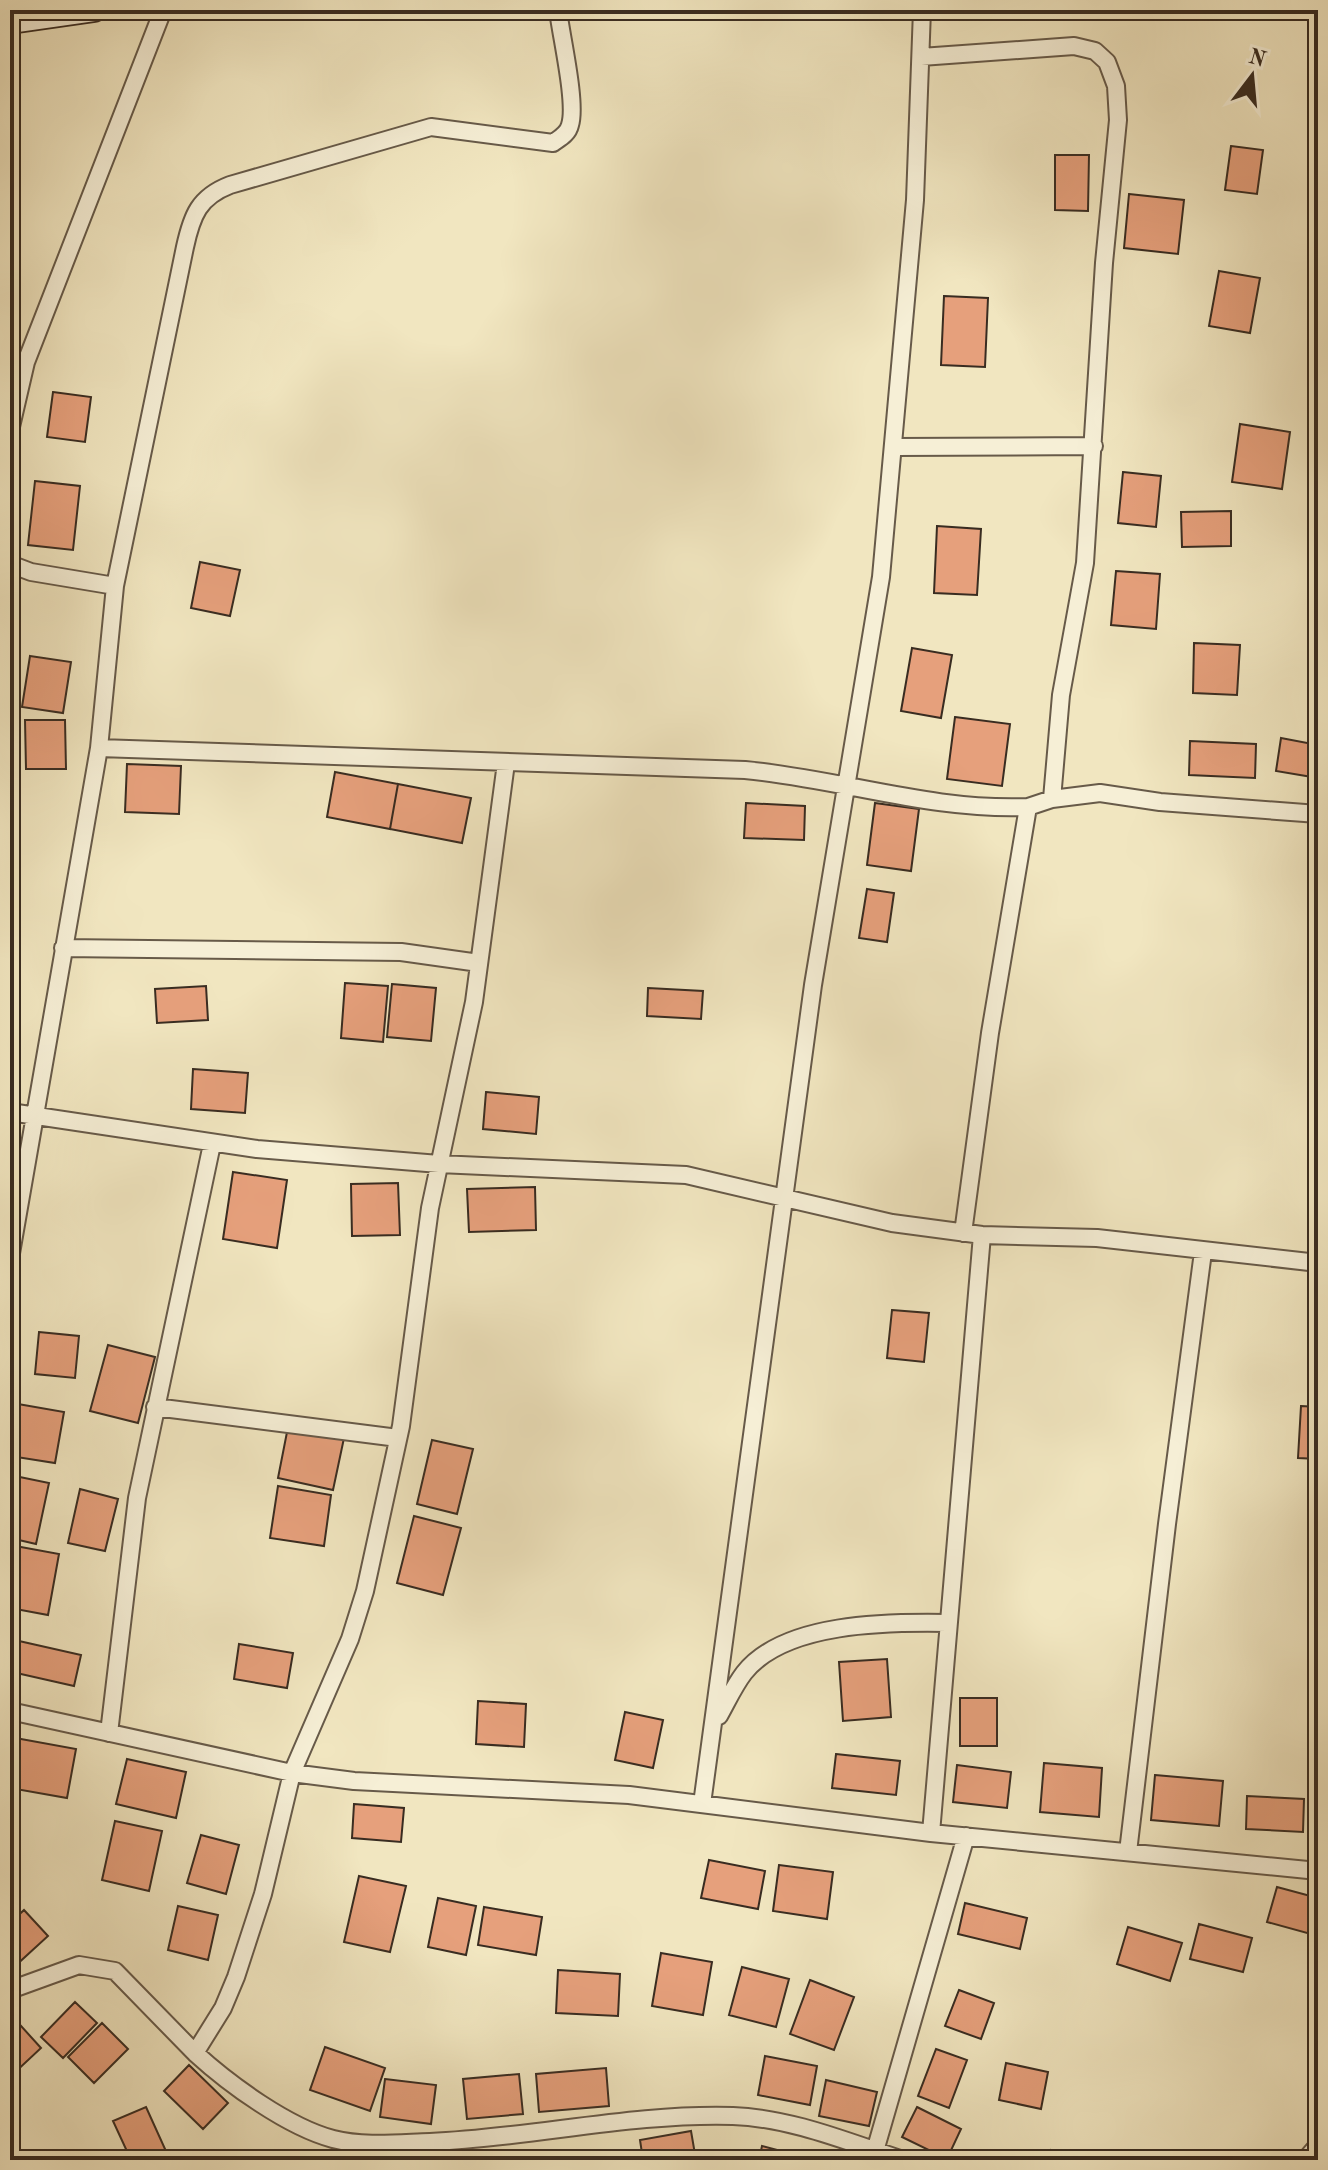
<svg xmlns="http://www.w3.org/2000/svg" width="1328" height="2170" font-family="'Old Standard TT',serif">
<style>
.building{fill:#e6a07c;stroke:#392c21;stroke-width:2}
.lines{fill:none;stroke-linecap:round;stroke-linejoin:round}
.minor-casing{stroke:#675a49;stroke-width:20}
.secondary-casing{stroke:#392c21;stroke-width:26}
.minor{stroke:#f6efd6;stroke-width:16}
.secondary{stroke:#f6efd6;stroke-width:22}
</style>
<rect width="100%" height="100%" fill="#f1e6c0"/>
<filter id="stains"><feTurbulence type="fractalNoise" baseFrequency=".0025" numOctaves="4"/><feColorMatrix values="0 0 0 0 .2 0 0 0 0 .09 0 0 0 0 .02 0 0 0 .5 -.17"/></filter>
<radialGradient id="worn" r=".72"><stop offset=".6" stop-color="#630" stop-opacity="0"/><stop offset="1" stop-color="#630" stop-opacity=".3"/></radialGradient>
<path class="building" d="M 1231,146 L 1263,150 L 1257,194 L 1225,190 Z
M 1055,155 L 1089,155 L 1088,211 L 1055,210 Z
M 1129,194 L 1184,200 L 1178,254 L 1124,248 Z
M 1219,271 L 1260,278 L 1250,333 L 1209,326 Z
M 944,296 L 988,298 L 985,367 L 941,365 Z
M 53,392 L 91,397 L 85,442 L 47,437 Z
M 1240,424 L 1290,432 L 1282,489 L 1232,482 Z
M 1123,472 L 1161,476 L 1156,527 L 1118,523 Z
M 35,481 L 80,486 L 73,550 L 28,545 Z
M 1231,511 L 1231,546 L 1182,547 L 1181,512 Z
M 937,526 L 981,529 L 977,595 L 934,593 Z
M 200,562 L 240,570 L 230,616 L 191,608 Z
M 1116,571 L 1160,574 L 1156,629 L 1111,625 Z
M 1194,643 L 1240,645 L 1237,695 L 1193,693 Z
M 912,648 L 952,655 L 941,718 L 901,711 Z
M 30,656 L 71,662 L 63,713 L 22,707 Z
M 955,717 L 1010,724 L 1002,786 L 947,779 Z
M 25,720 L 65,720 L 66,769 L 26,769 Z
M 1281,738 L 1318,745 L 1318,778 L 1276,771 Z
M 1190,741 L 1256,744 L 1255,778 L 1189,775 Z
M 127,764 L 181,766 L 179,814 L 125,812 Z
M 335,772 L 398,784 L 390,829 L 327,817 Z
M 398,784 L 471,798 L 462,843 L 390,829 Z
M 746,803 L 805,806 L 804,840 L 744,838 Z
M 875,803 L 919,809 L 911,871 L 867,865 Z
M 867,889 L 894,893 L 887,942 L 859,938 Z
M 345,983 L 388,986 L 383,1042 L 341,1038 Z
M 392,984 L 436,988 L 431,1041 L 387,1037 Z
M 206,986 L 208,1020 L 157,1023 L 155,989 Z
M 648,988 L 703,991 L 701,1019 L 647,1016 Z
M 193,1069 L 248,1073 L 245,1113 L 191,1109 Z
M 486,1092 L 539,1097 L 536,1134 L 483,1129 Z
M 233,1172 L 287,1180 L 277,1248 L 223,1239 Z
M 398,1183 L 400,1235 L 352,1236 L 351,1184 Z
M 535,1187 L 536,1230 L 469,1232 L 467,1189 Z
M 892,1310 L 929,1313 L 924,1362 L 887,1358 Z
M 39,1332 L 79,1336 L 75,1378 L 35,1374 Z
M 108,1345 L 155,1357 L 138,1423 L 90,1411 Z
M 18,1404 L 64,1412 L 55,1463 L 10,1456 Z
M 1301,1406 L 1318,1407 L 1318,1459 L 1298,1458 Z
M 288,1427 L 344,1438 L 333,1490 L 278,1478 Z
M 432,1440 L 473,1449 L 457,1514 L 417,1504 Z
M 10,1475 L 49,1483 L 36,1544 L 10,1538 Z
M 278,1486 L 331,1495 L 324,1546 L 270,1538 Z
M 80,1489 L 118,1499 L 105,1551 L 68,1543 Z
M 414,1516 L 461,1528 L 443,1595 L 397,1583 Z
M 10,1545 L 59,1554 L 48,1615 L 10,1608 Z
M 19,1641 L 81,1655 L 74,1686 L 12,1672 Z
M 239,1644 L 293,1653 L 287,1688 L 234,1679 Z
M 887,1659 L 891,1717 L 843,1721 L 839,1662 Z
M 960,1698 L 997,1698 L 997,1746 L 960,1746 Z
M 478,1701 L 526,1704 L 524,1747 L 476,1744 Z
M 625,1712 L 663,1720 L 653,1768 L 615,1760 Z
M 10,1737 L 76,1749 L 67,1798 L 10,1788 Z
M 836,1754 L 900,1761 L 896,1795 L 832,1788 Z
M 127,1759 L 186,1772 L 176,1818 L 116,1804 Z
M 1044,1763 L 1102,1768 L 1099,1817 L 1040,1812 Z
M 957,1765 L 1011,1772 L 1007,1808 L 953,1802 Z
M 1155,1775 L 1223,1781 L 1219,1826 L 1151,1820 Z
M 1247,1796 L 1304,1799 L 1303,1832 L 1246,1829 Z
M 354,1804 L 404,1808 L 401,1842 L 352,1838 Z
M 115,1821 L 162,1831 L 149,1891 L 102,1880 Z
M 201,1835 L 239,1845 L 226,1894 L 187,1883 Z
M 709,1860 L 765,1871 L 758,1909 L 701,1898 Z
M 779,1865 L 833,1872 L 827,1919 L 773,1911 Z
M 359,1876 L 406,1886 L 390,1952 L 344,1942 Z
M 1277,1887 L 1318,1898 L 1318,1936 L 1267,1922 Z
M 438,1898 L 476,1906 L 466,1955 L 428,1947 Z
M 965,1903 L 1027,1918 L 1020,1949 L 958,1934 Z
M 178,1906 L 218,1915 L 208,1960 L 168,1950 Z
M 484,1907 L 542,1917 L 536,1955 L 478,1945 Z
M 24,1910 L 48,1936 L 14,1967 L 10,1963 L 10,1923 Z
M 1199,1924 L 1252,1938 L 1243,1972 L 1190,1959 Z
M 1128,1927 L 1182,1943 L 1170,1981 L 1117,1964 Z
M 661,1953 L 712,1962 L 703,2015 L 652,2006 Z
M 742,1967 L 789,1979 L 776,2027 L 729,2015 Z
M 558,1970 L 620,1974 L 618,2016 L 556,2013 Z
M 810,1980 L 854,1997 L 834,2050 L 790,2034 Z
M 959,1990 L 994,2003 L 981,2039 L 945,2026 Z
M 75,2002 L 97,2023 L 63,2058 L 41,2037 Z
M 12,2016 L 41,2048 L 10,2077 L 10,2018 Z
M 102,2023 L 128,2049 L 94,2083 L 68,2057 Z
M 325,2047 L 385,2068 L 370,2111 L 310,2090 Z
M 936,2049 L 967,2060 L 949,2108 L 918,2096 Z
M 765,2056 L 817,2066 L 810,2105 L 758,2095 Z
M 1006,2063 L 1048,2072 L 1041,2109 L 999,2100 Z
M 189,2065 L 228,2103 L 203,2129 L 164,2091 Z
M 606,2068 L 609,2106 L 539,2112 L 536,2074 Z
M 519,2074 L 523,2114 L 467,2119 L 463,2079 Z
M 385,2079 L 436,2085 L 431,2124 L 380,2117 Z
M 826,2080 L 877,2092 L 869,2126 L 819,2116 Z
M 146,2107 L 170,2160 L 131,2160 L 113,2121 Z
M 917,2107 L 961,2129 L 947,2159 L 902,2137 Z
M 691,2131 L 696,2160 L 643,2160 L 640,2140 Z
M 762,2146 L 815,2160 L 759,2160 Z
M 1051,2150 L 1075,2160 L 1046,2160 Z"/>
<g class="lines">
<defs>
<path id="minor" d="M 558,10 C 561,36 577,103 570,125 C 568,134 560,138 553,143 L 431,127 L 230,185 C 199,197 192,215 185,247 L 115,586 L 99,748 L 745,770 C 841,779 931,811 1028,807
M 921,57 L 1074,46 L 1095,51 L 1107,62 L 1116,86 L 1118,120 L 1104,263 L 1085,563 L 1061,695 L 1052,799 L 1028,807 L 990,1033 L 963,1233
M 10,431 L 26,362 L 163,10
M 894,447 L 1094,446
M 10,564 L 31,572 L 115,586
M 1052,799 L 1100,793 L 1160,802 L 1318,814
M 63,948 L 401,952 L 479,963
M 10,1112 L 257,1149 L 439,1164 L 686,1175 L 892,1223 L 982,1235 L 1097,1238 L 1318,1263
M 10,1259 L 99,748
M 155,1407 L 398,1438
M 10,1711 L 292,1773 L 354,1781 L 629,1795 L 931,1833 L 1318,1871
M 719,1716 C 727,1702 734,1686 744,1673 C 784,1622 888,1622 947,1623
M 109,1733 L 137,1498 L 212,1144
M 702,1804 L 813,985 L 881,577 L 915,200 L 922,10
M 931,1833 L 982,1235
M 1128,1852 L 1167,1524 L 1203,1252
M 10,1990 L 79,1965 L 115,1971 L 195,2053 L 223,2008 L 236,1977 L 263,1894 L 292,1773 L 350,1639 L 365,1591 L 401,1426 L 430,1208 L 474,1002 L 506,763
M 195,2053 C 230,2085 288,2127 333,2139 C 364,2147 399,2143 430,2142 C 531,2138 631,2113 733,2116 C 791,2118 848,2142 903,2160
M 875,2151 L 966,1836
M 1305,2160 L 1318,2145"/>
<path id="secondary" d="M 10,22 L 94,10"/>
</defs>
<use href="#minor" class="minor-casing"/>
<use href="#secondary" class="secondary-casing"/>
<use href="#minor" class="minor"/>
<use href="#secondary" class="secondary"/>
</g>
<rect width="1328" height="2170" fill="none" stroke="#f1e6c0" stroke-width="40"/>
<rect x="12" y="12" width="1304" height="2146" fill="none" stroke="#392c21" stroke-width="4"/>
<rect x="20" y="20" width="1288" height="2130" fill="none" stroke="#392c21" stroke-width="2"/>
<g transform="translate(1252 76) rotate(16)" stroke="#f6efd6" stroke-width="6" paint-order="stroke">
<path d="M0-6L14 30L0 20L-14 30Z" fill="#392c21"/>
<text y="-12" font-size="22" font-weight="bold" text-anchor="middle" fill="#392c21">N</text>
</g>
<rect width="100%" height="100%" filter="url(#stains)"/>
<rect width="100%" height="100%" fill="url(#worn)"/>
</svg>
